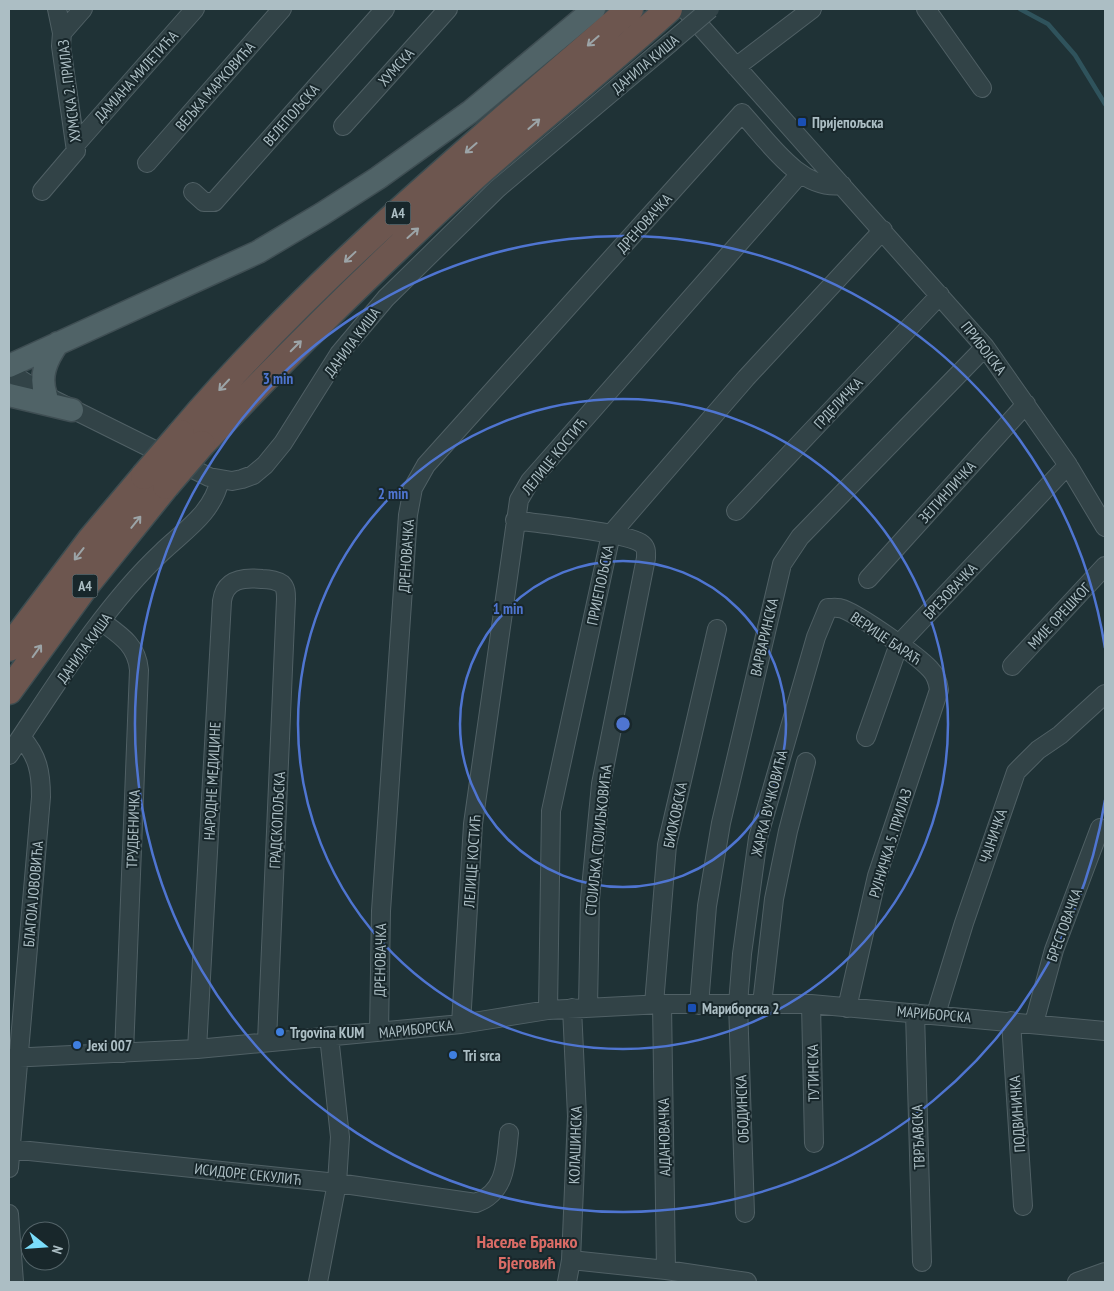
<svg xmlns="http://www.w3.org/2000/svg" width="1114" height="1291" font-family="'PT Sans Narrow',sans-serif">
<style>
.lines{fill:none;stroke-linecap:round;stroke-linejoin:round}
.stream{stroke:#2f535c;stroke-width:4.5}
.minor-casing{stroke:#506065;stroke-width:20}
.major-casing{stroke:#3f4e53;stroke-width:25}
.highway-casing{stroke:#3d4d51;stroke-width:29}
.minor{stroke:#324347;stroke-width:18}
.major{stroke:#506367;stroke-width:22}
.highway{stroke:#6d564f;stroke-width:26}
.minor-bridge-casing{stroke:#506065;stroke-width:20;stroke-linecap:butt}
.highway-bridge-casing{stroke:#3d4d51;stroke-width:29;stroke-linecap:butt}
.minor-bridge{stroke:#324347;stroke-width:18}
.highway-bridge{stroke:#6d564f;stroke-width:26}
.oneway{stroke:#9ca4a7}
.ring{fill:none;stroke:#4f75d1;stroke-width:2.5}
.transit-dot{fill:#1a4fb4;stroke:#18272b;stroke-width:2}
.shop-dot{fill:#3f7fe0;stroke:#18272b;stroke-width:2}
.labels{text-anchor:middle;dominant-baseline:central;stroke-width:4;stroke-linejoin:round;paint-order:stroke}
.shield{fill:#18272b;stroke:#809196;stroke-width:1}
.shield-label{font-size:14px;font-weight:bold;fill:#acbec4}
.street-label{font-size:15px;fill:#acbec4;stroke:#18272b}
.poi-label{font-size:15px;font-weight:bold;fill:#acbec4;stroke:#18272b;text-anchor:start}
.quarter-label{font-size:18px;font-weight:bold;fill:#da6c66;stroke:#18272b}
.centre{fill:#4f75d1;stroke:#18272b;stroke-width:2.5}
.ring-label{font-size:15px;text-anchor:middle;font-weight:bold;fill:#4f75d1;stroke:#18272b;stroke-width:4;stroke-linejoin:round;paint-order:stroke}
</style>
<rect width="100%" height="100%" fill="#1f3236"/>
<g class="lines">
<path class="stream" d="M 1020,9 L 1048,24 L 1075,55 L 1105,104"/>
<defs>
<path id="minor" d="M 685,9 L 985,347 L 1068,465 L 1105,527
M 926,9 L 982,88
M 62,33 L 83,9
M 736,67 L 812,9
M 343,126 L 448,9
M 77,143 L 195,9
M 147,163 L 282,9
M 42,191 L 76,151 L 61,46 L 62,33 L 57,9
M 193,192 L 204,202 L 214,202 L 385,9
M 9,366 L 17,377 L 46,396 L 209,477 L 232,481 L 242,479 L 253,475 L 265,465 L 283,443 L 339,354 L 386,298 L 497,189 L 670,43
M 736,511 L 940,295
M 515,520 C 538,524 627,532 642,544 C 647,548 646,553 646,558 L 601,784 L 590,899 L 588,1007
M 868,579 L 1026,404
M 101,621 C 120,635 137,645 139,670 L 124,1053
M 1012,666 L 1105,566
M 866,737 L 899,644 L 1068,465
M 9,755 C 54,688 103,607 162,552 C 185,530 213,513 220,479
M 654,1004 L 667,845 L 717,629
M 662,1004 L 666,1270
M 762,1004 L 774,899 L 788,831 L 806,762
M 811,1004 L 814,1143
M 699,1005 L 707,906 L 721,823 L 782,564 L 800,537 L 985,347
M 548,1010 L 551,811 L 611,534 L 746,378 L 883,230
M 915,1013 L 922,1262
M 936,1014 L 964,923 L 1016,772 L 1038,750 L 1060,735 L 1105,694
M 1011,1021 L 1023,1206
M 1034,1023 L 1054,950 L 1100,828
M 461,1024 L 473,824 L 519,500 L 530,481 L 799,175
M 379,1032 L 381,911 L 408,515 L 413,488 L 426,465 L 742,113 C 768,141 800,191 842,185
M 197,1049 L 222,601 C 225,579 244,577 262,579 C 269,579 276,580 282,584 C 286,588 286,593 286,599 L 267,1041
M 9,1058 L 197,1049 L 461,1024 L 548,1010 L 662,1004 L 811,1004 L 1105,1031
M 10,1149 L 337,1183 L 476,1203 C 507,1192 506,1160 509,1133
M 9,1168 L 41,797 C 41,772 38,756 21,737
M 745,1213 L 738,1004 L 742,954 L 758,838 L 816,637 L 828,608 C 833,608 838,607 843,609 C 861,616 917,655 930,669 C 936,675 938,682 939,690 L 877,876 L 847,1008
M 9,1214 L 14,1282
M 571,1260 L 666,1270 L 747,1282
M 318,1282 L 337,1183 L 340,1137 L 329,1036
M 567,1282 L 571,1260 L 577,1116 L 572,1008
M 1077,1282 L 1105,1272"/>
<path id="major" d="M 9,366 L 258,252 L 322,214 L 378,178 L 470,112 L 594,9
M 9,395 L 72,410
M 46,396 C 39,376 46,360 58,343"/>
<path id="highway" d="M 181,433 C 314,276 475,144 630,9
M 202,444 C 289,353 378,264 472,179 C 537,121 605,67 669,9
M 9,648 L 91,539 L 144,476
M 9,691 L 87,584 L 166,486"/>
</defs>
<use href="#minor" class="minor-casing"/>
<use href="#major" class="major-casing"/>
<use href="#highway" class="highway-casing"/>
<use href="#minor" class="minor"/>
<use href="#major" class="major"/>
<use href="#highway" class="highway"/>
<defs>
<path id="minor-bridge" d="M 670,43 L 710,9"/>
<path id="highway-bridge" d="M 144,476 L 181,433
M 166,486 L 202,444"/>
</defs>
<use href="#minor-bridge" class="minor-bridge-casing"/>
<use href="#highway-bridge" class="highway-bridge-casing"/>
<use href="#minor-bridge" class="minor-bridge"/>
<use href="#highway-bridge" class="highway-bridge"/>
</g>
<defs><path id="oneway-shaft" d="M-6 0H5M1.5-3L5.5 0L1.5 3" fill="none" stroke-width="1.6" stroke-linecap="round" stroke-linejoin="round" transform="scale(1.25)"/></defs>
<g class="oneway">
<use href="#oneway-shaft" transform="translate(593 41) rotate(139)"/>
<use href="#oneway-shaft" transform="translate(534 124) rotate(-41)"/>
<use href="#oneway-shaft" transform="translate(471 148) rotate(139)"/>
<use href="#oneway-shaft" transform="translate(413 233) rotate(-42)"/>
<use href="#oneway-shaft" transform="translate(350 257) rotate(137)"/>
<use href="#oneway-shaft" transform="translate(296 346) rotate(-45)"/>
<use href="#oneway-shaft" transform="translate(224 385) rotate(133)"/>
<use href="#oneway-shaft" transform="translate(136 522) rotate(-51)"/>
<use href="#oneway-shaft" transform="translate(79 554) rotate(128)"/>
<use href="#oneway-shaft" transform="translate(37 651) rotate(-54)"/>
</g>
<g class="ring">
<circle cx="623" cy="724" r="163"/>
<circle cx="623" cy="724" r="325"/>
<path d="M1105 800A488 488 0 1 1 1105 648"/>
</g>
<g class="transit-dot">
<rect x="797" y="117" width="10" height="10" rx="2.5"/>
<rect x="687" y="1003" width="10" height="10" rx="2.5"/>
</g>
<g class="shop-dot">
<circle cx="280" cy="1032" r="5"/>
<circle cx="77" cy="1045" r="5"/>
<circle cx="453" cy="1055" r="5"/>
</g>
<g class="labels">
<g class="shield">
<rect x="385.5" y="201.5" width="25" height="23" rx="4"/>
<rect x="72.5" y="574.5" width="25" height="23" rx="4"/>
</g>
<g class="shield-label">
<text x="398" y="213">A4</text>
<text x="85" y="586">A4</text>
</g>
<g class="street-label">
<text transform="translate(645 64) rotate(-40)">ДАНИЛА КИША</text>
<text transform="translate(396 67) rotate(-48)">ХУМСКА</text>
<text transform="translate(136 76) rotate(-48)">ДАМЈАНА МИЛЕТИЋА</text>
<text transform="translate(215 86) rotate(-49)">ВЕЉКА МАРКОВИЋА</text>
<text transform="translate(69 91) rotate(-97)">ХУМСКА 2. ПРИЛАЗ</text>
<text transform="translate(291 115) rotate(-49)">ВЕЛЕПОЉСКА</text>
<text transform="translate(644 223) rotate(-48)">ДРЕНОВАЧКА</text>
<text transform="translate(352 342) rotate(-53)">ДАНИЛА КИША</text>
<text transform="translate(984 348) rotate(52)">ПРИБОЈСКА</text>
<text transform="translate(838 403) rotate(-47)">ГРДЕЛИЧКА</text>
<text transform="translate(554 456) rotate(-51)">ЛЕЛИЦЕ КОСТИЋ</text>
<text transform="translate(947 492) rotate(-48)">ЗЕЈТИНЛИЧКА</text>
<text transform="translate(406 556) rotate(-86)">ДРЕНОВАЧКА</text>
<text transform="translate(600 585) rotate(-78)">ПРИЈЕПОЉСКА</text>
<text transform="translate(950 591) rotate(-47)">БРЕЗОВАЧКА</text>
<text transform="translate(1059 616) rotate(-47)">МИЈЕ ОРЕШКОГ</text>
<text transform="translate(764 637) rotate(-77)">ВАРВАРИНСКА</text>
<text transform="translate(886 638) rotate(34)">ВЕРИЦЕ БАРАЋ</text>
<text transform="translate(84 648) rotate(-54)">ДАНИЛА КИША</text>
<text transform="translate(212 781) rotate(-87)">НАРОДНЕ МЕДИЦИНЕ</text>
<text transform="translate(769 803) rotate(-76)">ЖАРКА ВУЧКОВИЋА</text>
<text transform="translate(675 815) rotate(-78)">БИОКОВСКА</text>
<text transform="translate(277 820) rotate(-87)">ГРАДСКОПОЉСКА</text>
<text transform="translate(133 829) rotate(-88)">ТРУДБЕНИЧКА</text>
<text transform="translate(993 836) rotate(-71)">ЧАЈНИЧКА</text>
<text transform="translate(598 840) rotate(-84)">СТОЈИЉКА СТОЈИЉКОВИЋА</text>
<text transform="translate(890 843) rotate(-73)">РУЈНИЧКА 5. ПРИЛАЗ</text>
<text transform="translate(472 861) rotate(-86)">ЛЕЛИЦЕ КОСТИЋ</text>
<text transform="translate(33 894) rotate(-85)">БЛАГОЈА ЈОВОВИЋА</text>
<text transform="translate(1064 925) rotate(-70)">БРЕСТОВАЧКА</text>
<text transform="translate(380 960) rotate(-89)">ДРЕНОВАЧКА</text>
<text transform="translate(934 1014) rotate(5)">МАРИБОРСКА</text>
<text transform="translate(416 1029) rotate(-6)">МАРИБОРСКА</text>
<text transform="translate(813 1073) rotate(-91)">ТУТИНСКА</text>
<text transform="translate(742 1109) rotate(-92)">ОБОДИНСКА</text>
<text transform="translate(1017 1114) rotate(-94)">ПОДВИНИЧКА</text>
<text transform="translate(664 1137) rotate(-91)">АЈДАНОВАЧКА</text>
<text transform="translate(918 1137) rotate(-92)">ТВРЂАВСКА</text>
<text transform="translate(575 1145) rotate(-88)">КОЛАШИНСКА</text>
<text transform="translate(248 1174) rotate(6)">ИСИДОРЕ СЕКУЛИЋ</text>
</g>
<g class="poi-label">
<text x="812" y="122">Пријепољска</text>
<text x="702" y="1008">Мариборска 2</text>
<text x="290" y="1032">Trgovina KUM</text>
<text x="87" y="1045">Jexi 007</text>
<text x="463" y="1055">Tri srca</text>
</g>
<g class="quarter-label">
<text x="527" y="1241">Насеље Бранко<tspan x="527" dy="21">Бјеговић</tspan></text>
</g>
</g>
<circle cx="623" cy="724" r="8" class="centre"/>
<g class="ring-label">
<text x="278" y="384">3 min</text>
<text x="393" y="499">2 min</text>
<text x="508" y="614">1 min</text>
</g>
<rect width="1114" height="1291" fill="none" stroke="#acbec4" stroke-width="20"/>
<g transform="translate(45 1246) rotate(107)"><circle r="24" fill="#18272b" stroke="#536368"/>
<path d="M0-4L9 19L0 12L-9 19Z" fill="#7addfb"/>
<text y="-8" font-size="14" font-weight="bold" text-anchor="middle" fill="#acbec4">N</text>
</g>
</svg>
